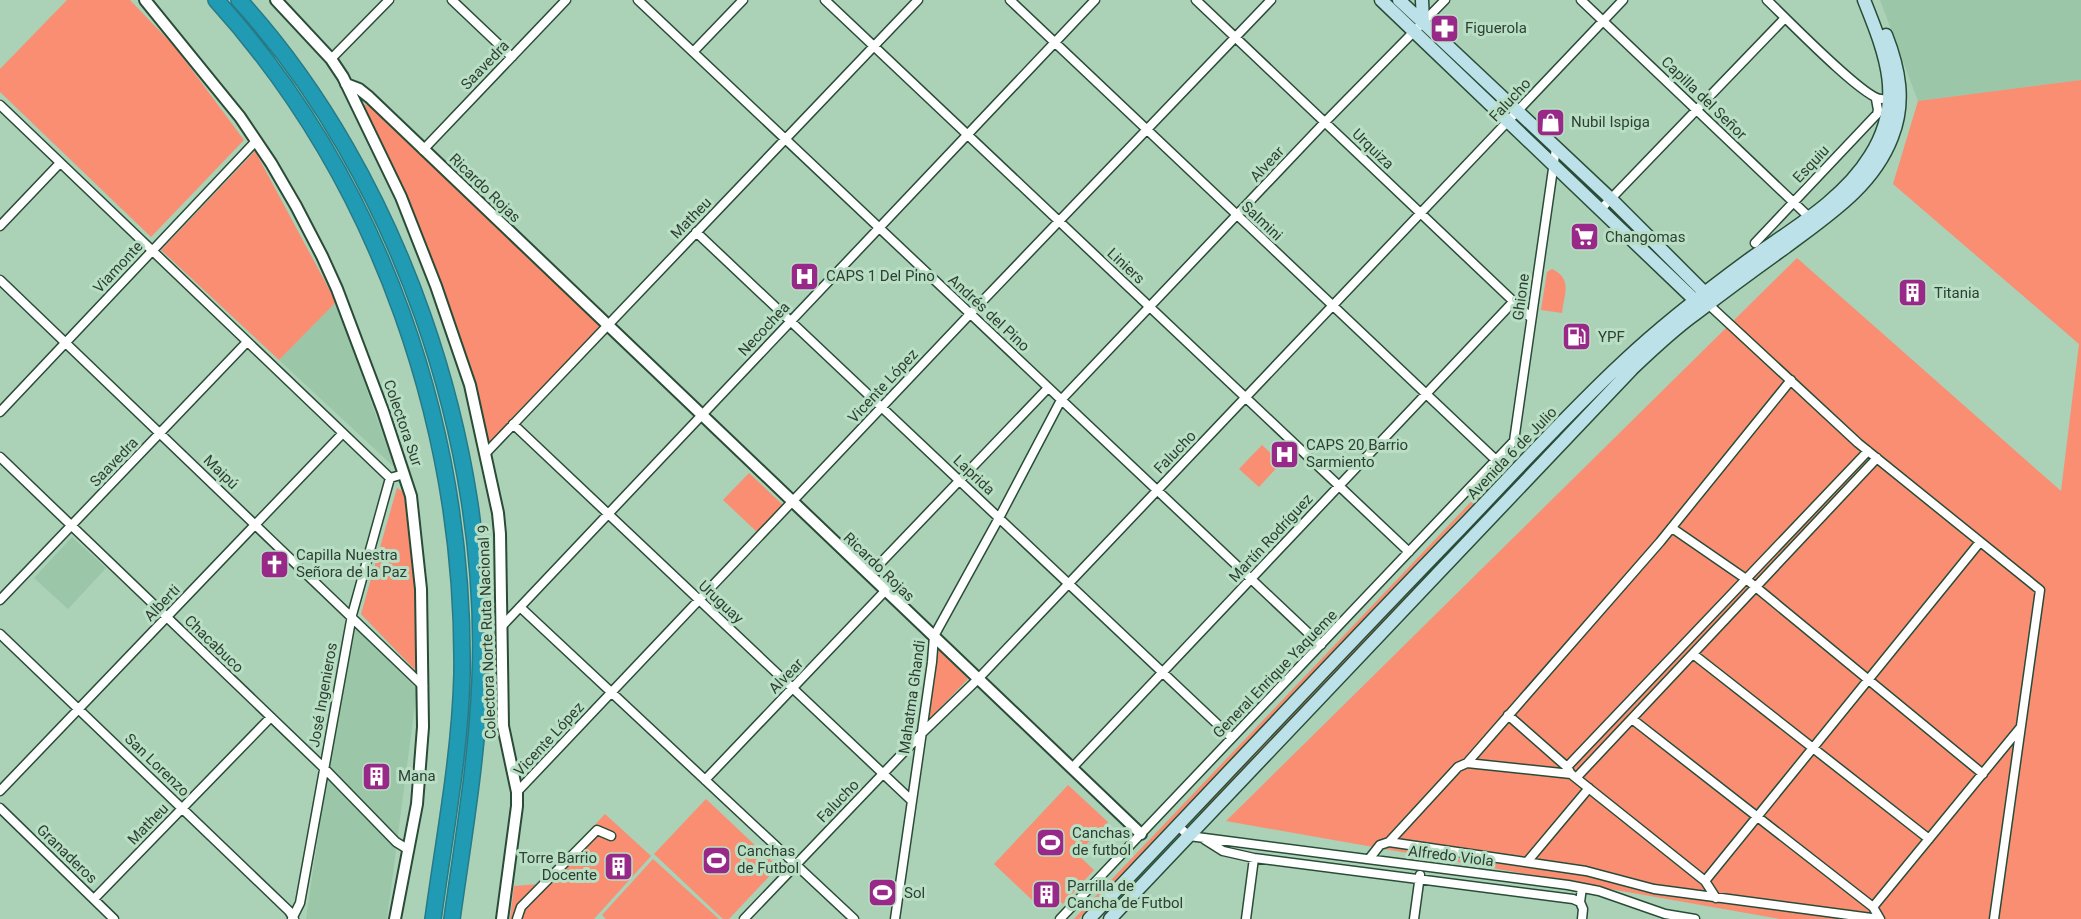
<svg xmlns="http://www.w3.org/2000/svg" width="2081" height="919" font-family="Roboto,sans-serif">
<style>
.built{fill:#9bc6a8}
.green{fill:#f98e73}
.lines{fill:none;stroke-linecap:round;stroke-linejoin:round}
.minor-casing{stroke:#2a4c37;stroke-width:11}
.tertiary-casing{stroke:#2a4c37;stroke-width:14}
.secondary-casing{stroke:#2a4c37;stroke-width:15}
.motorway-casing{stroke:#267b87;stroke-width:18}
.minor{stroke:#fff;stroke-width:8}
.tertiary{stroke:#fff;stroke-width:10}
.secondary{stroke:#bce1e8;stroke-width:12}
.motorway{stroke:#219bb3;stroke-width:15}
.labels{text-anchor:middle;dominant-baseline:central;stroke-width:6;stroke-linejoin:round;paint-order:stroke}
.poi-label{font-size:15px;fill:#2f3f34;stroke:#b8dfc4;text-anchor:start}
.street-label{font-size:15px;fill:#2f3f34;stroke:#b8dfc4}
</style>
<rect width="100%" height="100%" fill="#abd1b7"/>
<path class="built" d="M 1880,0 L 2081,0 L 2081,80 L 1918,101 Z
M 336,302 L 394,467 L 279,360 Z
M 72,537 L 106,568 L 68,609 L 34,578 Z
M 356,627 L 417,689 L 387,919 L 306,919 L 328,767 Z"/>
<path class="green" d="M 67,0 L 130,0 L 175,47 L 244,140 L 151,237 L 0,92 L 0,69 Z
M 2081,80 L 2081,919 L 1780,919 L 1226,821 L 1797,258 L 2061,491 L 2079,344 L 1893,184 L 1918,101 Z
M 364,104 L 371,107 L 605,328 L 485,454 L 470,385 L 401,197 Z
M 255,151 L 336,302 L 279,360 L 161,250 Z
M 1552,269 C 1573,279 1564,294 1562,313 L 1541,310 L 1547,272 Z
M 1692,308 L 1203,813 L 1200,813 L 1200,810 L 1536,455 L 1644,346 Z
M 1262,445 L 1281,463 L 1259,487 L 1239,469 Z
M 1512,463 L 1079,919 L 1074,919 L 1506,465 Z
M 749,473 L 783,505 L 757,532 L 723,500 Z
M 397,488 L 402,491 L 405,499 L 415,587 L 417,672 L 361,614 Z
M 938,649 L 968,679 L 929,719 Z
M 1068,785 L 1108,822 L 1077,854 L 1094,870 L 1063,904 L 1046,889 L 1033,901 L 994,864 Z
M 706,799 L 778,867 L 729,919 L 723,919 L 654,854 Z
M 605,814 L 651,856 L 594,919 L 510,919 L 514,886 L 540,884 Z
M 653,859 L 719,919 L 606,919 L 602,915 Z"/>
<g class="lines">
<defs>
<path id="minor" d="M 452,0 L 512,57
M 638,0 L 1321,645
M 825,0 L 1409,552
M 1010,0 L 1497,461
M 1196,0 L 1531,318
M 1581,0 L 1809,217
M 1767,0 C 1785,17 1863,98 1881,99
M 693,52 L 743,0
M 331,59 L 389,0
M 0,105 L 390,478 L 404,474
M 423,150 L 566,0
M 1601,209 L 1785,18
M 0,226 L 60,163
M 696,232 L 1232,738
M 1755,243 L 1877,114 L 1878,110 L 1876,99
M 0,280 L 423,686
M 1708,304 L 1858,443 L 2040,590 L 1994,919
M 0,412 L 256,141
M 513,424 L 911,800
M 485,454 L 918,0
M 0,457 L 324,768 L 396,842 L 409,850
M 1672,528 L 1746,579 L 1983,774
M 869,575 L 1048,388
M 0,600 L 247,342
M 520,607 L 854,919
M 503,625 L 1095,0
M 0,634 L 289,911 L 294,919
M 1693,654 L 1929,839
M 1508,715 L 1567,767 L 1571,774 L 1705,881 L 1716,898
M 1632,719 L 1873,907 L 1880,919
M 1467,763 L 1571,774
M 1567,767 L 1868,451
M 1072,768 L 1514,301
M 1576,778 L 1877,458
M 705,780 L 886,590
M 0,791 L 343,433
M 517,792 L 970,314 L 1271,0
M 0,808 L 114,919
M 1177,825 L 1189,836 L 1568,885 L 1599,891 L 1665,914 L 1695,919
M 1204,839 L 1223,851 L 1254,858 L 1573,899 L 1580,902
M 1389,842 L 1586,871 L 1654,889 L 1879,919
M 1369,859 L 1380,845 L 1389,842 L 1458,767 L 1467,763 L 1660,542 L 1791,380
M 1527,862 L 1589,788
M 1705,881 L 1980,542
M 94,899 L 271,717
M 1873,907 L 2020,728
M 292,919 L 300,903 L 352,615 L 390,478
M 517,919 L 521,907 L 597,830 L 611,836
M 744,919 L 922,733 L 978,679 L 1623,0
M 895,919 L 932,662 L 934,636 L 999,518 L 1061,400 L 1325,122 L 1445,0
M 1060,919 L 1514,441 L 1556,148
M 1246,919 L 1254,858
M 1414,919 L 1420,875
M 1582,919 L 1583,909 L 1580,902 L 1582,888"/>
<path id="tertiary" d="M 145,0 L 240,117 L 271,163 L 296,206 L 322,256 L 337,289 L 383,411 L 411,496 L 421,589 L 423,727 L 417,804 L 395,919
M 276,0 L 331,59 L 343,77 L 401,197 L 436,286 L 470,385 L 498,513 L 500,534 L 503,726 L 517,792 L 517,806 L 502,919
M 346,84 L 359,89 L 369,97 L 1141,834"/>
<path id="secondary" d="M 1381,0 L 1701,306
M 1399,0 L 1611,199 L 1710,298
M 1422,0 L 1423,23
M 1089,919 C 1213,789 1335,658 1460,529 C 1514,473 1566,415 1623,362 C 1663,324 1706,291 1751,258 C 1792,229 1843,200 1870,156 C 1905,101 1886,55 1864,0
M 1110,919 L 1632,369 C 1652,350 1672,331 1694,315 C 1724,292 1755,269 1786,247 C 1827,216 1873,187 1892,137 C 1906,102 1899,68 1886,35"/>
<path id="motorway" d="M 216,0 C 381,182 465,429 462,674 C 460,756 444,838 433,919
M 239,0 C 399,175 490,444 480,680 C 477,760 463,840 452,919"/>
</defs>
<use href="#minor" class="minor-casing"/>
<use href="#tertiary" class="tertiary-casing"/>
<use href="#secondary" class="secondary-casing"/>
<use href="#motorway" class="motorway-casing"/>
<use href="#minor" class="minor"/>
<use href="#tertiary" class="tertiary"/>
<use href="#secondary" class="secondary"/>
<use href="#motorway" class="motorway"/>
</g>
<defs>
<symbol id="pharmacy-square" viewBox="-11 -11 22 22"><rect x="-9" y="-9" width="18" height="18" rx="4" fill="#992988" stroke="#b8dfc4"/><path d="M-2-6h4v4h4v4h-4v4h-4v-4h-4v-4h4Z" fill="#fff"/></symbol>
<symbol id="shop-square" viewBox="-11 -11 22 22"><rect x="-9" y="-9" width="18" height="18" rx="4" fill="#992988" stroke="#b8dfc4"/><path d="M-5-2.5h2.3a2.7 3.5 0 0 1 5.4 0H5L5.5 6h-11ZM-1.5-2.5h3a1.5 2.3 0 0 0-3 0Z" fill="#fff"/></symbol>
<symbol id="supermarket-square" viewBox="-11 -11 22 22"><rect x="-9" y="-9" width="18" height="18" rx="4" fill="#992988" stroke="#b8dfc4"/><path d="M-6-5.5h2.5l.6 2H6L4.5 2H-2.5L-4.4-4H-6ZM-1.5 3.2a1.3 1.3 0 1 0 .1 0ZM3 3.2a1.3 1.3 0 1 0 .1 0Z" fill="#fff"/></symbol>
<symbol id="hospital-square" viewBox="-11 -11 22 22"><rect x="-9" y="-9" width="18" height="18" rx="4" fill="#992988" stroke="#b8dfc4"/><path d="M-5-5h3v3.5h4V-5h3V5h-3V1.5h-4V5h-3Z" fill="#fff"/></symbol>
<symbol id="building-square" viewBox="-11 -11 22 22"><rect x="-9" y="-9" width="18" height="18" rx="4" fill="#992988" stroke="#b8dfc4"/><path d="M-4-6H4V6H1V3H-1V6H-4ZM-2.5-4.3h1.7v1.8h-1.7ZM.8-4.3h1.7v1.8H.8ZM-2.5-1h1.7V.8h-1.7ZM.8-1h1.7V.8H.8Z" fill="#fff"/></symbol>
<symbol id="fuel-square" viewBox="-11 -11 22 22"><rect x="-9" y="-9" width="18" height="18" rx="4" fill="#992988" stroke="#b8dfc4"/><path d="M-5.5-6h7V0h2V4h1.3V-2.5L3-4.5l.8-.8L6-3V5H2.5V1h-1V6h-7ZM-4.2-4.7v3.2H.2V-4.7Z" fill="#fff"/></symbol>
<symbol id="church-square" viewBox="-11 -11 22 22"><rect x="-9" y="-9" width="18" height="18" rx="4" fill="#992988" stroke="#b8dfc4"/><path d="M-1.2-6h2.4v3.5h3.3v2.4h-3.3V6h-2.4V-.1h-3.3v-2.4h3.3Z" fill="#fff"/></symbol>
<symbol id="stadium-square" viewBox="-11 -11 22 22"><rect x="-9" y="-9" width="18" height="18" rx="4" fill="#992988" stroke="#b8dfc4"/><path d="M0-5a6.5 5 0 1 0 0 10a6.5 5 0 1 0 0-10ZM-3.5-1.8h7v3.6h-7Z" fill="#fff"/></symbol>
</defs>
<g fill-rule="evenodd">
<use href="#pharmacy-square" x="1428" y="12" width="33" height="33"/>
<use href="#shop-square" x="1534" y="106" width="33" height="33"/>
<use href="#supermarket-square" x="1568" y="220" width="33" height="33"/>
<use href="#hospital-square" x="788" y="260" width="33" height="33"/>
<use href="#building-square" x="1896" y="276" width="33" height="33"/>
<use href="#fuel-square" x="1560" y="320" width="33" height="33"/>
<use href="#hospital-square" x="1268" y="438" width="33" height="33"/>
<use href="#church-square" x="258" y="548" width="33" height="33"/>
<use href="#building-square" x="360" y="760" width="33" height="33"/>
<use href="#stadium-square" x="1034" y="826" width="33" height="33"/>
<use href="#stadium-square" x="700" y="844" width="33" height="33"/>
<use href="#building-square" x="602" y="850" width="33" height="33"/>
<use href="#stadium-square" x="866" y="876" width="33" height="33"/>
<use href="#building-square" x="1030" y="878" width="33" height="33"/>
</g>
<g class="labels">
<g class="poi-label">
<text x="1465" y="28">Figuerola</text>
<text x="1571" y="122">Nubil Ispiga</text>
<text x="1605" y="237">Changomas</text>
<text x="826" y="276">CAPS 1 Del Pino</text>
<text x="1934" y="293">Titania</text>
<text x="1598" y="337">YPF</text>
<text x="1306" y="445">CAPS 20 Barrio<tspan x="1306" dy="17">Sarmiento</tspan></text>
<text x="296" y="555">Capilla Nuestra<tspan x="296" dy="17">Señora de la Paz</tspan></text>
<text x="398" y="776">Mana</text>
<text x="1072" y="833">Canchas<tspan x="1072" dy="17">de futbol</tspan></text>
<text x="737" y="851">Canchas<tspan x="737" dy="17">de Futbol</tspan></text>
<text x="597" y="858" text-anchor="end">Torre Barrio<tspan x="597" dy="17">Docente</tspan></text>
<text x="1067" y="886">Parrilla de<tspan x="1067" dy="17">Cancha de Futbol</tspan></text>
<text x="904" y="893">Sol</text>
</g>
<g class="street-label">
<text transform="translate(485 65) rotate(-46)">Saavedra</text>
<text transform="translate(1704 98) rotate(44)">Capilla del Señor</text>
<text transform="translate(1510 100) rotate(-47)">Falucho</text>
<text transform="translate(1373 149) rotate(44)">Urquiza</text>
<text transform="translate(1267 164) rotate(-47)">Alvear</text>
<text transform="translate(1811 164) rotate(-47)">Esquiu</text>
<text transform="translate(485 188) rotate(44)">Ricardo Rojas</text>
<text transform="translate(691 218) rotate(-46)">Matheu</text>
<text transform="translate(1262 221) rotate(43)">Salmini</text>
<text transform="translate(1126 266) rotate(43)">Liniers</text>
<text transform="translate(118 267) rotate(-47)">Viamonte</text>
<text transform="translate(1521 297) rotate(-82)">Ghione</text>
<text transform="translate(989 313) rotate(43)">Andrés del Pino</text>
<text transform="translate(764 329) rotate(-47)">Necochea</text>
<text transform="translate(883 386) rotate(-47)">Vicente López</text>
<text transform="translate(403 423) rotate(71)">Colectora Sur</text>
<text transform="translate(1175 452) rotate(-46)">Falucho</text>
<text transform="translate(1512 453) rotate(-46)">Avenida 6 de Julio</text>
<text transform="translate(114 462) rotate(-46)">Saavedra</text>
<text transform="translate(221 472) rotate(44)">Maipú</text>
<text transform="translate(974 475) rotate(43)">Laprida</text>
<text transform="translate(1271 538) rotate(-47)">Martín Rodríguez</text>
<text transform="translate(879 567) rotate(44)">Ricardo Rojas</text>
<text transform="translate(721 602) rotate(43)">Uruguay</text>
<text transform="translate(162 603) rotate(-46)">Alberti</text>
<text transform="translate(487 632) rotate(-92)">Colectora Norte Ruta Nacional 9</text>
<text transform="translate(214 644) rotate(44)">Chacabuco</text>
<text transform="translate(1275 674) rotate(-46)">General Enrique Yaqueme</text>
<text transform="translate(786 676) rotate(-46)">Alvear</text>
<text transform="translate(323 695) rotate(-80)">José Ingenieros</text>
<text transform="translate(912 697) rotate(-82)">Mahatma Ghandi</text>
<text transform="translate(549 739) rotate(-47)">Vicente López</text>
<text transform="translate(157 765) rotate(44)">San Lorenzo</text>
<text transform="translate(838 801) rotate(-46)">Falucho</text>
<text transform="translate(148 824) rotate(-46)">Matheu</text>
<text transform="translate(67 854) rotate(44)">Granaderos</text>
<text transform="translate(1451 856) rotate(7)">Alfredo Viola</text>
</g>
</g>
</svg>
